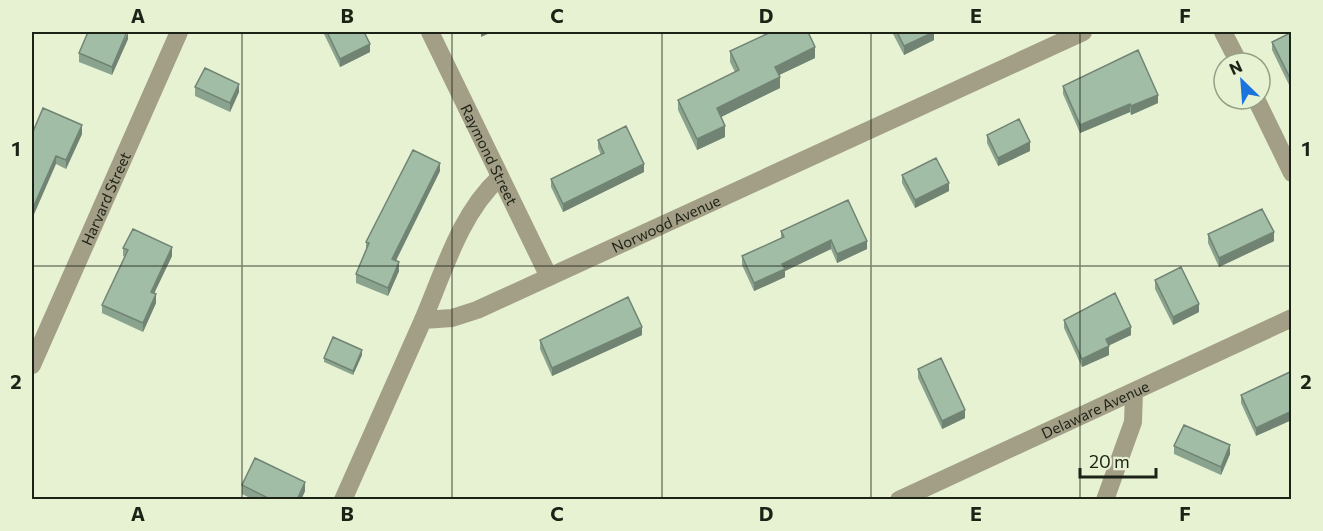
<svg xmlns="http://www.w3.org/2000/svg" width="1323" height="531" font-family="Commissioner,sans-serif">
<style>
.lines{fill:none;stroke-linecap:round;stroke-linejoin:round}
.street{stroke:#a39f87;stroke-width:18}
.wall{fill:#8aa38f}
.shaded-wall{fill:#718474}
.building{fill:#a1bda6;stroke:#718474;stroke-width:1.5}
.grid{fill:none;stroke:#1d2216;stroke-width:1.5;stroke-opacity:0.55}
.labels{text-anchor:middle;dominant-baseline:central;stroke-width:5;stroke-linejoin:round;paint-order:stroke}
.street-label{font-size:15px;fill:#1d2216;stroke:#e6f2d2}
.neatline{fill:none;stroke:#1d2216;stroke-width:2}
.grid-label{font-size:20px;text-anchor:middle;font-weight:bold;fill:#1d2216}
</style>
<rect width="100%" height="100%" fill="#e6f2d2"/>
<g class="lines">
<g class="street">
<path id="s1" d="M 430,32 L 549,277"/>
<path d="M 1223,32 L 1239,63"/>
<path d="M 1256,99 L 1292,173"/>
<path d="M 423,320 C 444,271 460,214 499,178"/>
<path id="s2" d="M 32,365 L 179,32"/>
<path id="s3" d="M 343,500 L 423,320 L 452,318 L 477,310 L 1083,32"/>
<path id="s4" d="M 899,500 L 1292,318"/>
<path d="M 1105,500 L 1133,422 L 1134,392"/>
</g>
</g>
<path class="wall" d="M 323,32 L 364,32 L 370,52 L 340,67 Z
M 768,32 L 808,32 L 815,58 L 779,75 L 780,88 L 721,117 L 725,137 L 697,150 L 678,110 L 678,100 L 735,72 L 730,62 L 730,51 L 768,33 Z
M 892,32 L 933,32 L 934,40 L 904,55 Z
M 1292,32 L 1292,91 L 1272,50 L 1272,42 Z
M 128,39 L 112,75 L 79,62 L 79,53 Z
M 1063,86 L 1158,103 L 1131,115 L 1130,112 L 1080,133 L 1063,94 Z
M 195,87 L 239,92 L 230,112 L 195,96 Z
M 32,134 L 82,134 L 66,169 L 56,164 Z
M 987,135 L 1030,151 L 998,166 L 987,143 Z
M 598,140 L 644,172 L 563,212 L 551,187 L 551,179 L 601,155 L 598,148 Z
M 440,171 L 396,261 L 399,271 L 388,296 L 356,283 L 356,274 L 366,250 L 366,242 Z
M 902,175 L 949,191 L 915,208 L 902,183 Z
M 848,200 L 867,249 L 837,263 L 831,249 L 785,271 L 785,277 L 754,291 L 742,265 L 742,256 L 781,238 L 781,231 Z
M 1208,234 L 1274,241 L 1219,267 L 1208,243 Z
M 123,248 L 172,256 L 154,293 L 156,303 L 143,332 L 102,313 L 102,305 L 125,257 L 123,256 Z
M 1155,280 L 1199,312 L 1173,325 L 1155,289 Z
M 1064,320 L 1131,335 L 1109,345 L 1109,355 L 1082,367 L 1064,328 Z
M 642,335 L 552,376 L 540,349 L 540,340 Z
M 362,355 L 353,375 L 324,362 L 324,358 Z
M 918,369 L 965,418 L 942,429 L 918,378 Z
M 1292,371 L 1256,436 L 1241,403 L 1241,395 Z
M 1174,446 L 1230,454 L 1221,475 L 1174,454 Z
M 242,485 L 305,491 L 301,500 L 254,500 L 242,494 Z"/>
<path class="shaded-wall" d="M 128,32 L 128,39 L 112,75 L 112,67 Z
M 481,32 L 492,32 L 481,37 Z
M 934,32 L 934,40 L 904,55 L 904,46 Z
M 370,44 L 370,52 L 340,67 L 340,59 Z
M 815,47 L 815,58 L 775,77 L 775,67 Z
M 780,77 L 780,88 L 717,119 L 717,108 Z
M 239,84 L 239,92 L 230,112 L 230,103 Z
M 1158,95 L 1158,103 L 1131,115 L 1131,106 Z
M 1130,104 L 1130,112 L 1080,133 L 1080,125 Z
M 82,125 L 82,134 L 66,169 L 66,160 Z
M 725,126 L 725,137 L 697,150 L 697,139 Z
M 1030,142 L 1030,151 L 998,166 L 998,158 Z
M 56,156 L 56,164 L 32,219 L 32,210 Z
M 440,163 L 440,171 L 392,268 L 392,259 Z
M 644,164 L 644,172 L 563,212 L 563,204 Z
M 949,183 L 949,191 L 915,208 L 915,200 Z
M 1274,232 L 1274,241 L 1219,267 L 1219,258 Z
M 831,240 L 831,249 L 785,271 L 785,277 L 754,291 L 754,283 L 782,264 Z
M 867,241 L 867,249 L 837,263 L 837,254 Z
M 172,247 L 172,256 L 151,300 L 151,292 Z
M 399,262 L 399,271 L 388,296 L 388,288 Z
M 156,294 L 156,303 L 143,332 L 143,323 Z
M 1199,304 L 1199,312 L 1173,325 L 1173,317 Z
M 642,327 L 642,335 L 552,376 L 552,368 Z
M 1131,327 L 1131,335 L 1106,347 L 1106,339 Z
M 1109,346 L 1109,355 L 1082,367 L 1082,359 Z
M 362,350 L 362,355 L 353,375 L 353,371 Z
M 965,410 L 965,418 L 942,429 L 942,421 Z
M 1292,411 L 1292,420 L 1256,436 L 1256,428 Z
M 1230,445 L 1230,454 L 1221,475 L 1221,467 Z
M 305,482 L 305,491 L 301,500 L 297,500 Z"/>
<path class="building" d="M 88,32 L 127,32 L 112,67 L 79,53 Z
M 327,32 L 364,32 L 370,44 L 340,59 Z
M 771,32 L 808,32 L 815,47 L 775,67 L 780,77 L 717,108 L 725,126 L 697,139 L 678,100 L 739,70 L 730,51 Z
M 897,32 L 934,32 L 904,46 Z
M 1292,32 L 1292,82 L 1272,42 Z
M 1138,50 L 1158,95 L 1131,106 L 1130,104 L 1080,125 L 1063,86 Z
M 205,68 L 239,84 L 230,103 L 195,87 Z
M 43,108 L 82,125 L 66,160 L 56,156 L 32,210 L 32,134 Z
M 1019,119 L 1030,142 L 998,158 L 987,135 Z
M 626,126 L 644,164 L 563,204 L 551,179 L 604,153 L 598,140 Z
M 413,150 L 440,163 L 392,259 L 399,262 L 388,288 L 356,274 L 369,243 L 366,242 Z
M 936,158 L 949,183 L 915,200 L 902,175 Z
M 848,200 L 867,241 L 837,254 L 831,240 L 782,264 L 785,269 L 754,283 L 742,256 L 784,237 L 781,231 Z
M 1262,209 L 1274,232 L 1219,258 L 1208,234 Z
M 133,229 L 172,247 L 151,292 L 156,294 L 143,323 L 102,305 L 128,250 L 123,248 Z
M 1181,267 L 1199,304 L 1173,317 L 1155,280 Z
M 1115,293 L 1131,327 L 1106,339 L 1109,346 L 1082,359 L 1064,320 Z
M 628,297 L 642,327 L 552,368 L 540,340 Z
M 333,337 L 362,350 L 353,371 L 324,358 Z
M 941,358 L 965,410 L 942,421 L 918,369 Z
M 1292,371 L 1292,411 L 1256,428 L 1241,395 Z
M 1184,425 L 1230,445 L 1221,467 L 1174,446 Z
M 255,458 L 305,482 L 297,500 L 272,500 L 242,485 Z"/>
<path class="grid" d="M 242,32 L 242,500M 452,32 L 452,500M 662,32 L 662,500M 871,32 L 871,500M 1080,32 L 1080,500M 32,266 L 1292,266"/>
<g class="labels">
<g class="street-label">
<text stroke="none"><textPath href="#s1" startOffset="136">Raymond Street</textPath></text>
<text stroke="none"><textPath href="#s2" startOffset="182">Harvard Street</textPath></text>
<text stroke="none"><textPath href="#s3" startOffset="460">Norwood Avenue</textPath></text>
<text stroke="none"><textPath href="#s4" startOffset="216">Delaware Avenue</textPath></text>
</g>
</g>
<rect width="1323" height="531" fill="none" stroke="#e6f2d2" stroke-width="66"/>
<g transform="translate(1242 81) rotate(335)"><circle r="28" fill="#e6f2d2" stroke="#969f87" stroke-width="1.5"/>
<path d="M0-4.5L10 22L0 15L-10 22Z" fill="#1b74de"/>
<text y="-9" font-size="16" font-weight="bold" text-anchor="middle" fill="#1d2216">N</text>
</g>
<path d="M1080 468v9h76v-9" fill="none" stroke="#1d2216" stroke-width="3"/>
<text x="1089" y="468" font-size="18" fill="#1d2216" stroke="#e6f2d2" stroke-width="4.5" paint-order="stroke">20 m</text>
<rect x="33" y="33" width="1257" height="465" class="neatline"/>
<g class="grid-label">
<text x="138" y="23">A</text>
<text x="347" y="23">B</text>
<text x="557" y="23">C</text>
<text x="766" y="23">D</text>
<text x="976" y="23">E</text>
<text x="1185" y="23">F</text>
<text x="16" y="156">1</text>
<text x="1306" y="156">1</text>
<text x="16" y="389">2</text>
<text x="1306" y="389">2</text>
<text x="138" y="521">A</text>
<text x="347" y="521">B</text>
<text x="557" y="521">C</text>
<text x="766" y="521">D</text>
<text x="976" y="521">E</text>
<text x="1185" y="521">F</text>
</g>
</svg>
